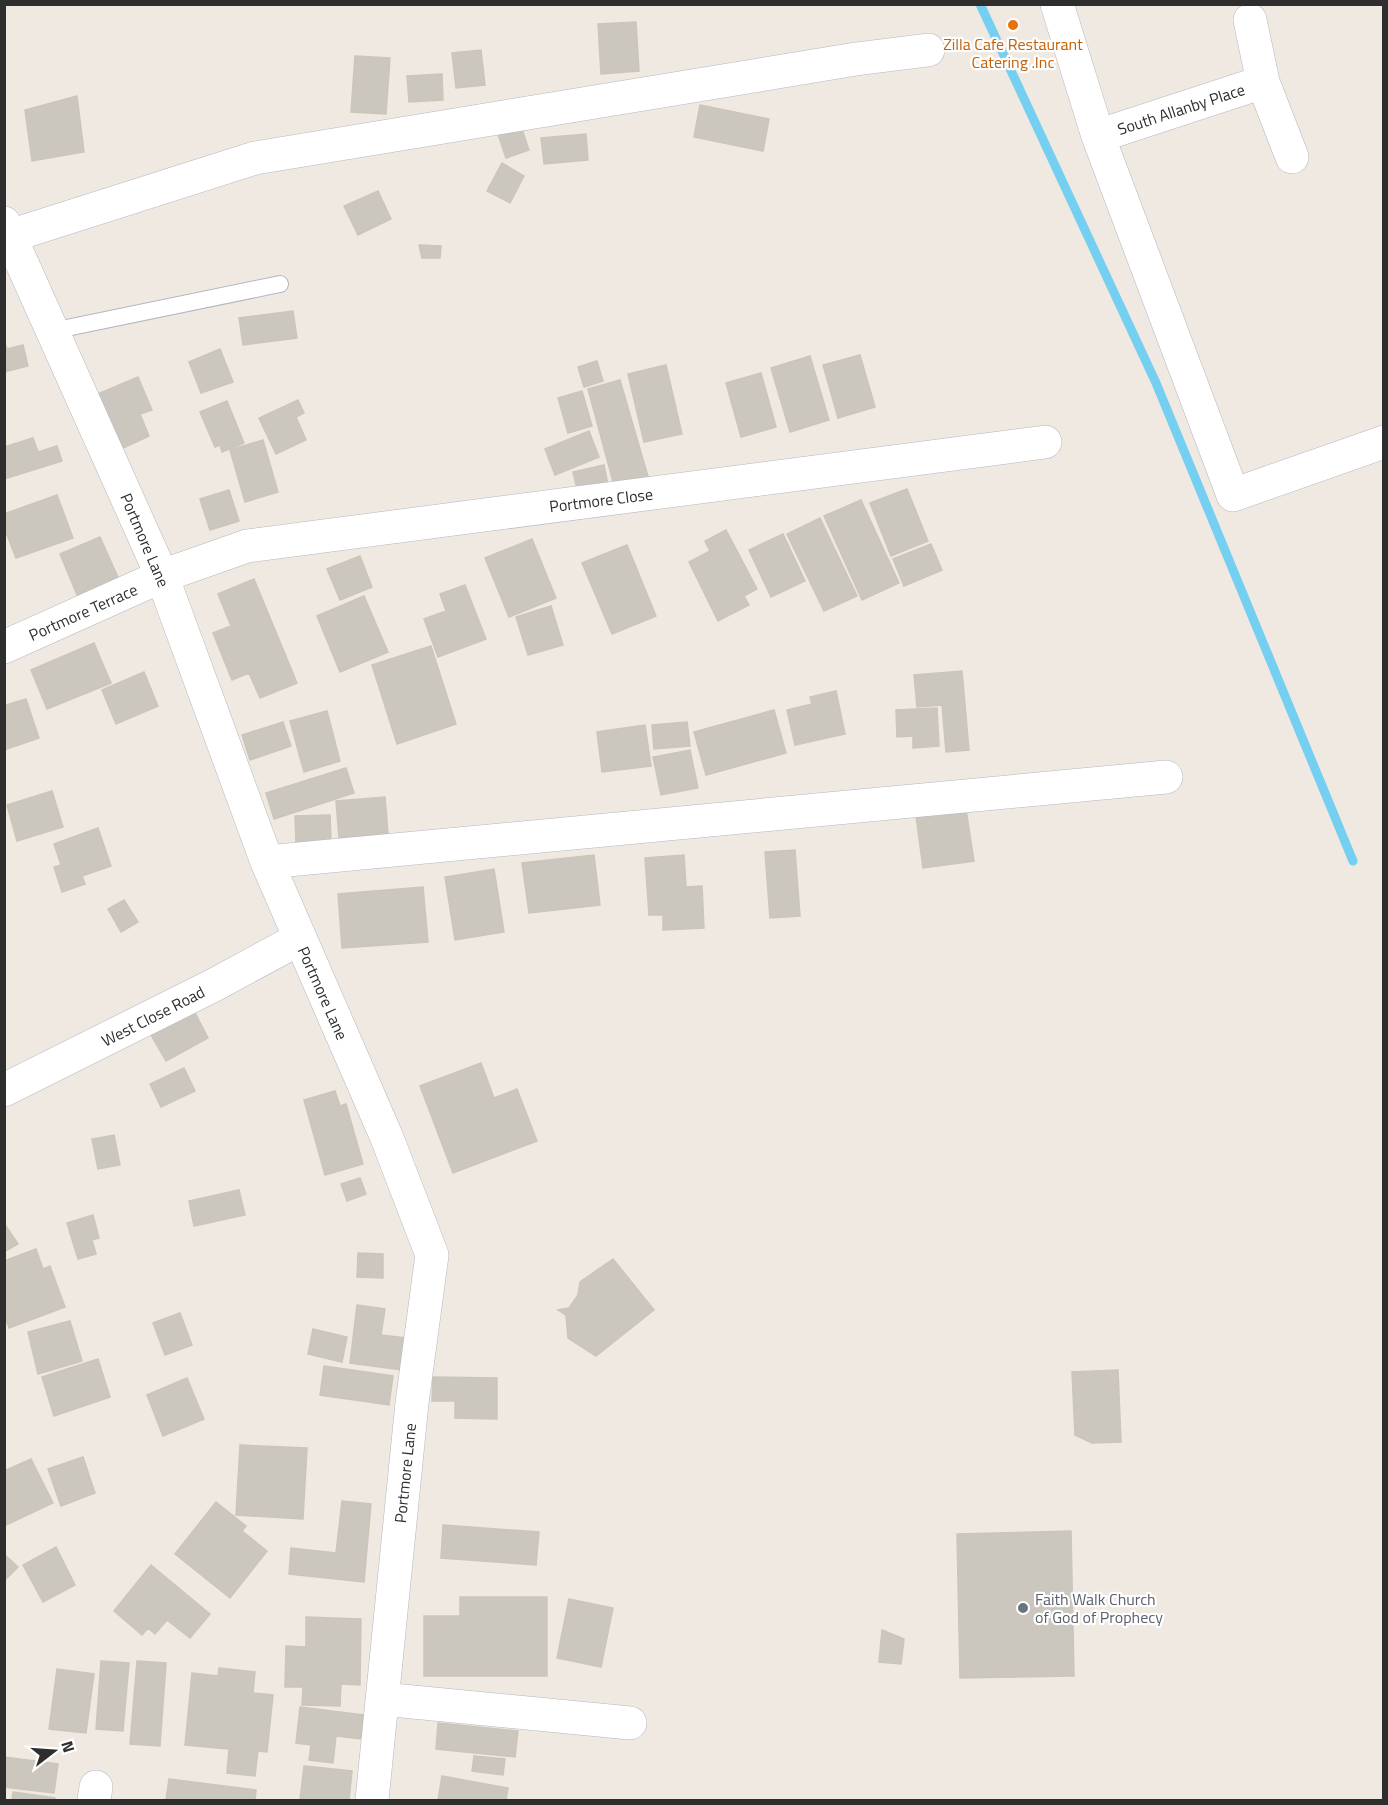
<svg xmlns="http://www.w3.org/2000/svg" width="1388" height="1805" font-family="'Titillium Web',sans-serif">
<style>
.lines{fill:none;stroke-linecap:round;stroke-linejoin:round}
.stream{stroke:#75cff0;stroke-width:9}
.building{fill:#cbc7bf;stroke:#cbc5ba;stroke-width:1.5}
.service-casing{stroke:#b4b7c1;stroke-width:18}
.minor-casing{stroke:#b4b7c1;stroke-width:34}
.service{stroke:#fff;stroke-width:16}
.minor{stroke:#fff;stroke-width:33}
.food-dot{fill:#e8710a;stroke:#fff;stroke-width:2}
.worship-dot{fill:#6b7280;stroke:#fff;stroke-width:2}
.labels{text-anchor:middle;dominant-baseline:central;stroke-width:4.5;stroke-linejoin:round;paint-order:stroke}
.food-label{font-size:16px;fill:#c56008;stroke:#fff}
.street-label{font-size:16px;fill:#2e2e2e;stroke:#fff}
.worship-label{font-size:16px;fill:#5b616d;stroke:#fff;text-anchor:start}
</style>
<rect width="100%" height="100%" fill="#efe9e1"/>
<g class="lines">
<path class="stream" d="M 980,4 L 1156,383 L 1353,861"/>
</g>
<path class="building" d="M 636,22 L 639,71 L 601,74 L 598,24 Z
M 481,50 L 485,85 L 456,88 L 452,53 Z
M 355,56 L 390,58 L 386,114 L 351,112 Z
M 442,74 L 443,100 L 409,102 L 407,76 Z
M 77,96 L 84,152 L 32,161 L 25,110 Z
M 700,105 L 769,119 L 763,151 L 694,137 Z
M 521,126 L 529,150 L 506,158 L 498,134 Z
M 586,134 L 588,160 L 544,164 L 541,138 Z
M 502,163 L 524,176 L 510,203 L 487,191 Z
M 378,191 L 391,219 L 358,235 L 344,206 Z
M 419,245 L 441,246 L 440,258 L 422,258 Z
M 293,311 L 297,338 L 243,345 L 239,318 Z
M 4,341 L 7,349 L 23,345 L 28,366 L 4,372 Z
M 220,349 L 233,382 L 201,393 L 189,362 Z
M 860,355 L 875,407 L 838,418 L 823,365 Z
M 810,356 L 829,420 L 790,432 L 771,368 Z
M 597,361 L 603,381 L 584,387 L 578,367 Z
M 666,365 L 682,434 L 644,442 L 628,374 Z
M 761,373 L 776,427 L 741,437 L 726,383 Z
M 138,377 L 152,410 L 140,414 L 149,436 L 121,449 L 98,394 Z
M 620,380 L 649,480 L 615,489 L 588,389 Z
M 582,391 L 592,426 L 568,433 L 558,398 Z
M 298,400 L 304,413 L 296,417 L 306,440 L 276,454 L 259,418 Z
M 227,401 L 244,443 L 222,452 L 220,445 L 215,447 L 200,412 Z
M 589,431 L 599,457 L 555,475 L 545,449 Z
M 33,438 L 38,452 L 57,446 L 62,461 L 4,479 L 4,447 Z
M 263,440 L 278,492 L 245,502 L 230,450 Z
M 604,465 L 610,495 L 580,501 L 573,472 Z
M 907,489 L 928,541 L 891,556 L 870,503 Z
M 229,490 L 239,521 L 210,530 L 200,499 Z
M 57,495 L 73,538 L 16,558 L 4,527 L 4,514 Z
M 861,500 L 899,583 L 862,600 L 824,516 Z
M 820,518 L 857,596 L 824,611 L 787,534 Z
M 726,530 L 757,589 L 744,596 L 749,605 L 718,621 L 689,562 L 710,551 L 705,541 Z
M 783,534 L 805,581 L 771,597 L 749,550 Z
M 100,537 L 121,584 L 80,602 L 60,554 Z
M 532,539 L 556,598 L 509,617 L 485,558 Z
M 931,544 L 942,570 L 904,586 L 893,559 Z
M 627,545 L 656,616 L 612,634 L 582,563 Z
M 360,556 L 372,587 L 340,600 L 327,569 Z
M 254,579 L 297,683 L 260,698 L 249,673 L 232,680 L 213,633 L 231,626 L 218,594 Z
M 465,585 L 486,639 L 438,657 L 424,619 L 446,611 L 440,594 Z
M 364,596 L 388,652 L 340,672 L 317,616 Z
M 551,606 L 563,645 L 528,655 L 516,617 Z
M 94,643 L 111,683 L 47,709 L 31,670 Z
M 431,646 L 456,724 L 397,744 L 372,665 Z
M 962,671 L 969,750 L 946,752 L 942,705 L 917,707 L 914,675 Z
M 144,672 L 158,706 L 116,724 L 102,690 Z
M 836,691 L 845,734 L 795,745 L 787,710 L 812,704 L 810,697 Z
M 26,699 L 39,738 L 4,750 L 4,701 L 6,705 Z
M 937,708 L 939,746 L 913,748 L 913,736 L 897,737 L 896,710 Z
M 774,710 L 786,753 L 706,775 L 694,732 Z
M 327,711 L 340,761 L 304,772 L 290,721 Z
M 283,722 L 291,746 L 250,760 L 242,735 Z
M 687,722 L 690,746 L 654,749 L 652,725 Z
M 645,725 L 651,766 L 602,772 L 597,732 Z
M 690,750 L 698,788 L 661,795 L 653,757 Z
M 346,768 L 354,793 L 274,819 L 266,793 Z
M 52,791 L 63,827 L 17,841 L 7,805 Z
M 385,797 L 388,834 L 339,838 L 336,801 Z
M 966,809 L 974,861 L 923,868 L 916,816 Z
M 330,815 L 331,842 L 296,844 L 295,816 Z
M 98,828 L 111,866 L 82,876 L 85,884 L 62,892 L 54,867 L 61,865 L 54,844 Z
M 795,850 L 800,916 L 770,918 L 765,852 Z
M 594,855 L 600,905 L 529,913 L 522,863 Z
M 684,855 L 686,887 L 702,886 L 704,928 L 663,930 L 663,915 L 649,915 L 645,858 Z
M 494,869 L 504,932 L 455,940 L 445,877 Z
M 423,887 L 428,942 L 342,948 L 338,894 Z
M 124,900 L 138,922 L 121,932 L 108,909 Z
M 194,1011 L 208,1038 L 166,1061 L 151,1035 Z
M 481,1063 L 494,1098 L 517,1089 L 537,1141 L 453,1173 L 420,1086 Z
M 184,1068 L 195,1091 L 161,1107 L 150,1084 Z
M 335,1091 L 340,1106 L 346,1104 L 363,1164 L 325,1175 L 304,1100 Z
M 114,1135 L 120,1165 L 98,1169 L 92,1139 Z
M 360,1178 L 366,1194 L 347,1201 L 341,1184 Z
M 239,1190 L 245,1215 L 194,1226 L 189,1201 Z
M 93,1215 L 99,1238 L 92,1240 L 96,1254 L 78,1259 L 67,1223 Z
M 4,1223 L 18,1244 L 4,1252 Z
M 36,1249 L 43,1269 L 50,1266 L 65,1307 L 9,1328 L 4,1314 L 4,1261 Z
M 358,1253 L 383,1254 L 383,1278 L 357,1277 Z
M 613,1259 L 654,1310 L 596,1356 L 568,1338 L 566,1315 L 558,1310 L 569,1308 L 578,1295 L 580,1282 Z
M 357,1305 L 385,1309 L 381,1335 L 406,1338 L 402,1370 L 350,1363 Z
M 180,1313 L 192,1345 L 165,1355 L 153,1323 Z
M 70,1321 L 82,1361 L 38,1374 L 28,1332 Z
M 313,1329 L 347,1337 L 342,1362 L 308,1354 Z
M 98,1359 L 110,1397 L 54,1416 L 42,1377 Z
M 324,1366 L 393,1376 L 389,1405 L 320,1395 Z
M 1118,1370 L 1121,1442 L 1092,1443 L 1075,1435 L 1072,1372 Z
M 433,1377 L 497,1378 L 497,1419 L 455,1418 L 455,1401 L 432,1401 Z
M 187,1378 L 204,1419 L 163,1436 L 147,1395 Z
M 240,1445 L 307,1448 L 303,1519 L 236,1515 Z
M 83,1457 L 95,1493 L 61,1506 L 48,1469 Z
M 31,1459 L 53,1503 L 4,1526 L 4,1471 Z
M 342,1501 L 371,1504 L 364,1582 L 289,1574 L 291,1548 L 336,1553 Z
M 216,1502 L 246,1526 L 242,1531 L 267,1551 L 230,1598 L 175,1554 Z
M 443,1525 L 539,1532 L 536,1565 L 441,1558 Z
M 1071,1531 L 1074,1676 L 960,1678 L 957,1534 Z
M 56,1547 L 75,1585 L 43,1602 L 23,1565 Z
M 4,1554 L 18,1567 L 4,1581 Z
M 151,1565 L 210,1614 L 190,1638 L 167,1620 L 155,1634 L 148,1628 L 142,1635 L 114,1611 Z
M 460,1597 L 547,1597 L 547,1676 L 424,1676 L 424,1616 L 460,1616 Z
M 569,1599 L 613,1608 L 601,1667 L 557,1658 Z
M 306,1617 L 361,1619 L 360,1685 L 341,1684 L 340,1706 L 302,1705 L 303,1687 L 285,1687 L 286,1646 L 306,1647 Z
M 882,1630 L 904,1639 L 901,1664 L 879,1662 Z
M 101,1661 L 129,1663 L 123,1731 L 96,1729 Z
M 137,1661 L 166,1663 L 160,1746 L 130,1744 Z
M 219,1668 L 255,1672 L 253,1693 L 273,1695 L 267,1752 L 258,1751 L 255,1776 L 227,1773 L 229,1749 L 185,1745 L 192,1673 L 218,1676 Z
M 57,1669 L 94,1674 L 86,1733 L 49,1729 Z
M 300,1707 L 363,1715 L 361,1739 L 336,1736 L 333,1763 L 309,1760 L 311,1745 L 296,1743 Z
M 438,1723 L 518,1731 L 515,1757 L 436,1749 Z
M 474,1756 L 505,1759 L 503,1775 L 472,1771 Z
M 4,1757 L 58,1764 L 54,1793 L 4,1787 Z
M 304,1766 L 352,1771 L 349,1800 L 300,1800 Z
M 442,1776 L 508,1788 L 506,1800 L 438,1800 Z
M 169,1779 L 256,1790 L 255,1800 L 166,1800 Z
M 13,1792 L 55,1798 L 55,1800 L 12,1800 Z"/>
<g class="lines">
<defs>
<path id="service" d="M 52,331 L 280,284"/>
<path id="minor" d="M 1057,4 L 1098,136 L 1233,495 L 1384,442
M 1250,20 L 1263,82 L 1292,157
M 1098,136 L 1263,82
M 4,223 L 162,576 L 267,862 L 387,1138 L 432,1255 L 412,1403 L 372,1800
M 10,236 L 255,158 L 856,59 L 928,50
M 4,647 L 162,576 L 247,546 L 1045,442
M 267,862 L 1166,777
M 4,1090 L 214,985 L 299,939
M 382,1699 L 630,1723
M 94,1800 L 96,1787"/>
</defs>
<use href="#service" class="service-casing"/>
<use href="#minor" class="minor-casing"/>
<use href="#service" class="service"/>
<use href="#minor" class="minor"/>
</g>
<circle class="food-dot" cx="1013" cy="25" r="6"/>
<circle class="worship-dot" cx="1023" cy="1608" r="6"/>
<g class="labels">
<g class="food-label">
<text x="1013" y="44">Zilla Cafe Restaurant<tspan x="1013" dy="18">Catering .Inc</tspan></text>
</g>
<g class="street-label">
<text transform="translate(1181 109) rotate(-18)">South Allanby Place</text>
<text transform="translate(601 500) rotate(-7)">Portmore Close</text>
<text transform="translate(145 540) rotate(67)">Portmore Lane</text>
<text transform="translate(83 612) rotate(-24)">Portmore Terrace</text>
<text transform="translate(323 993) rotate(66)">Portmore Lane</text>
<text transform="translate(153 1016) rotate(-27)">West Close Road</text>
<text transform="translate(405 1473) rotate(-84)">Portmore Lane</text>
</g>
<g class="worship-label">
<text x="1035" y="1599">Faith Walk Church<tspan x="1035" dy="18">of God of Prophecy</tspan></text>
</g>
</g>
<rect width="1388" height="1805" fill="none" stroke="#2e2e2e" stroke-width="12"/>
<g transform="translate(54 1751) rotate(73)" stroke="#ffffff" stroke-width="4.5" paint-order="stroke">
<path d="M0-4.5L10 22L0 15L-10 22Z" fill="#2e2e2e"/>
<text y="-9" font-size="16" font-weight="bold" text-anchor="middle" fill="#2e2e2e">N</text>
</g>
</svg>
